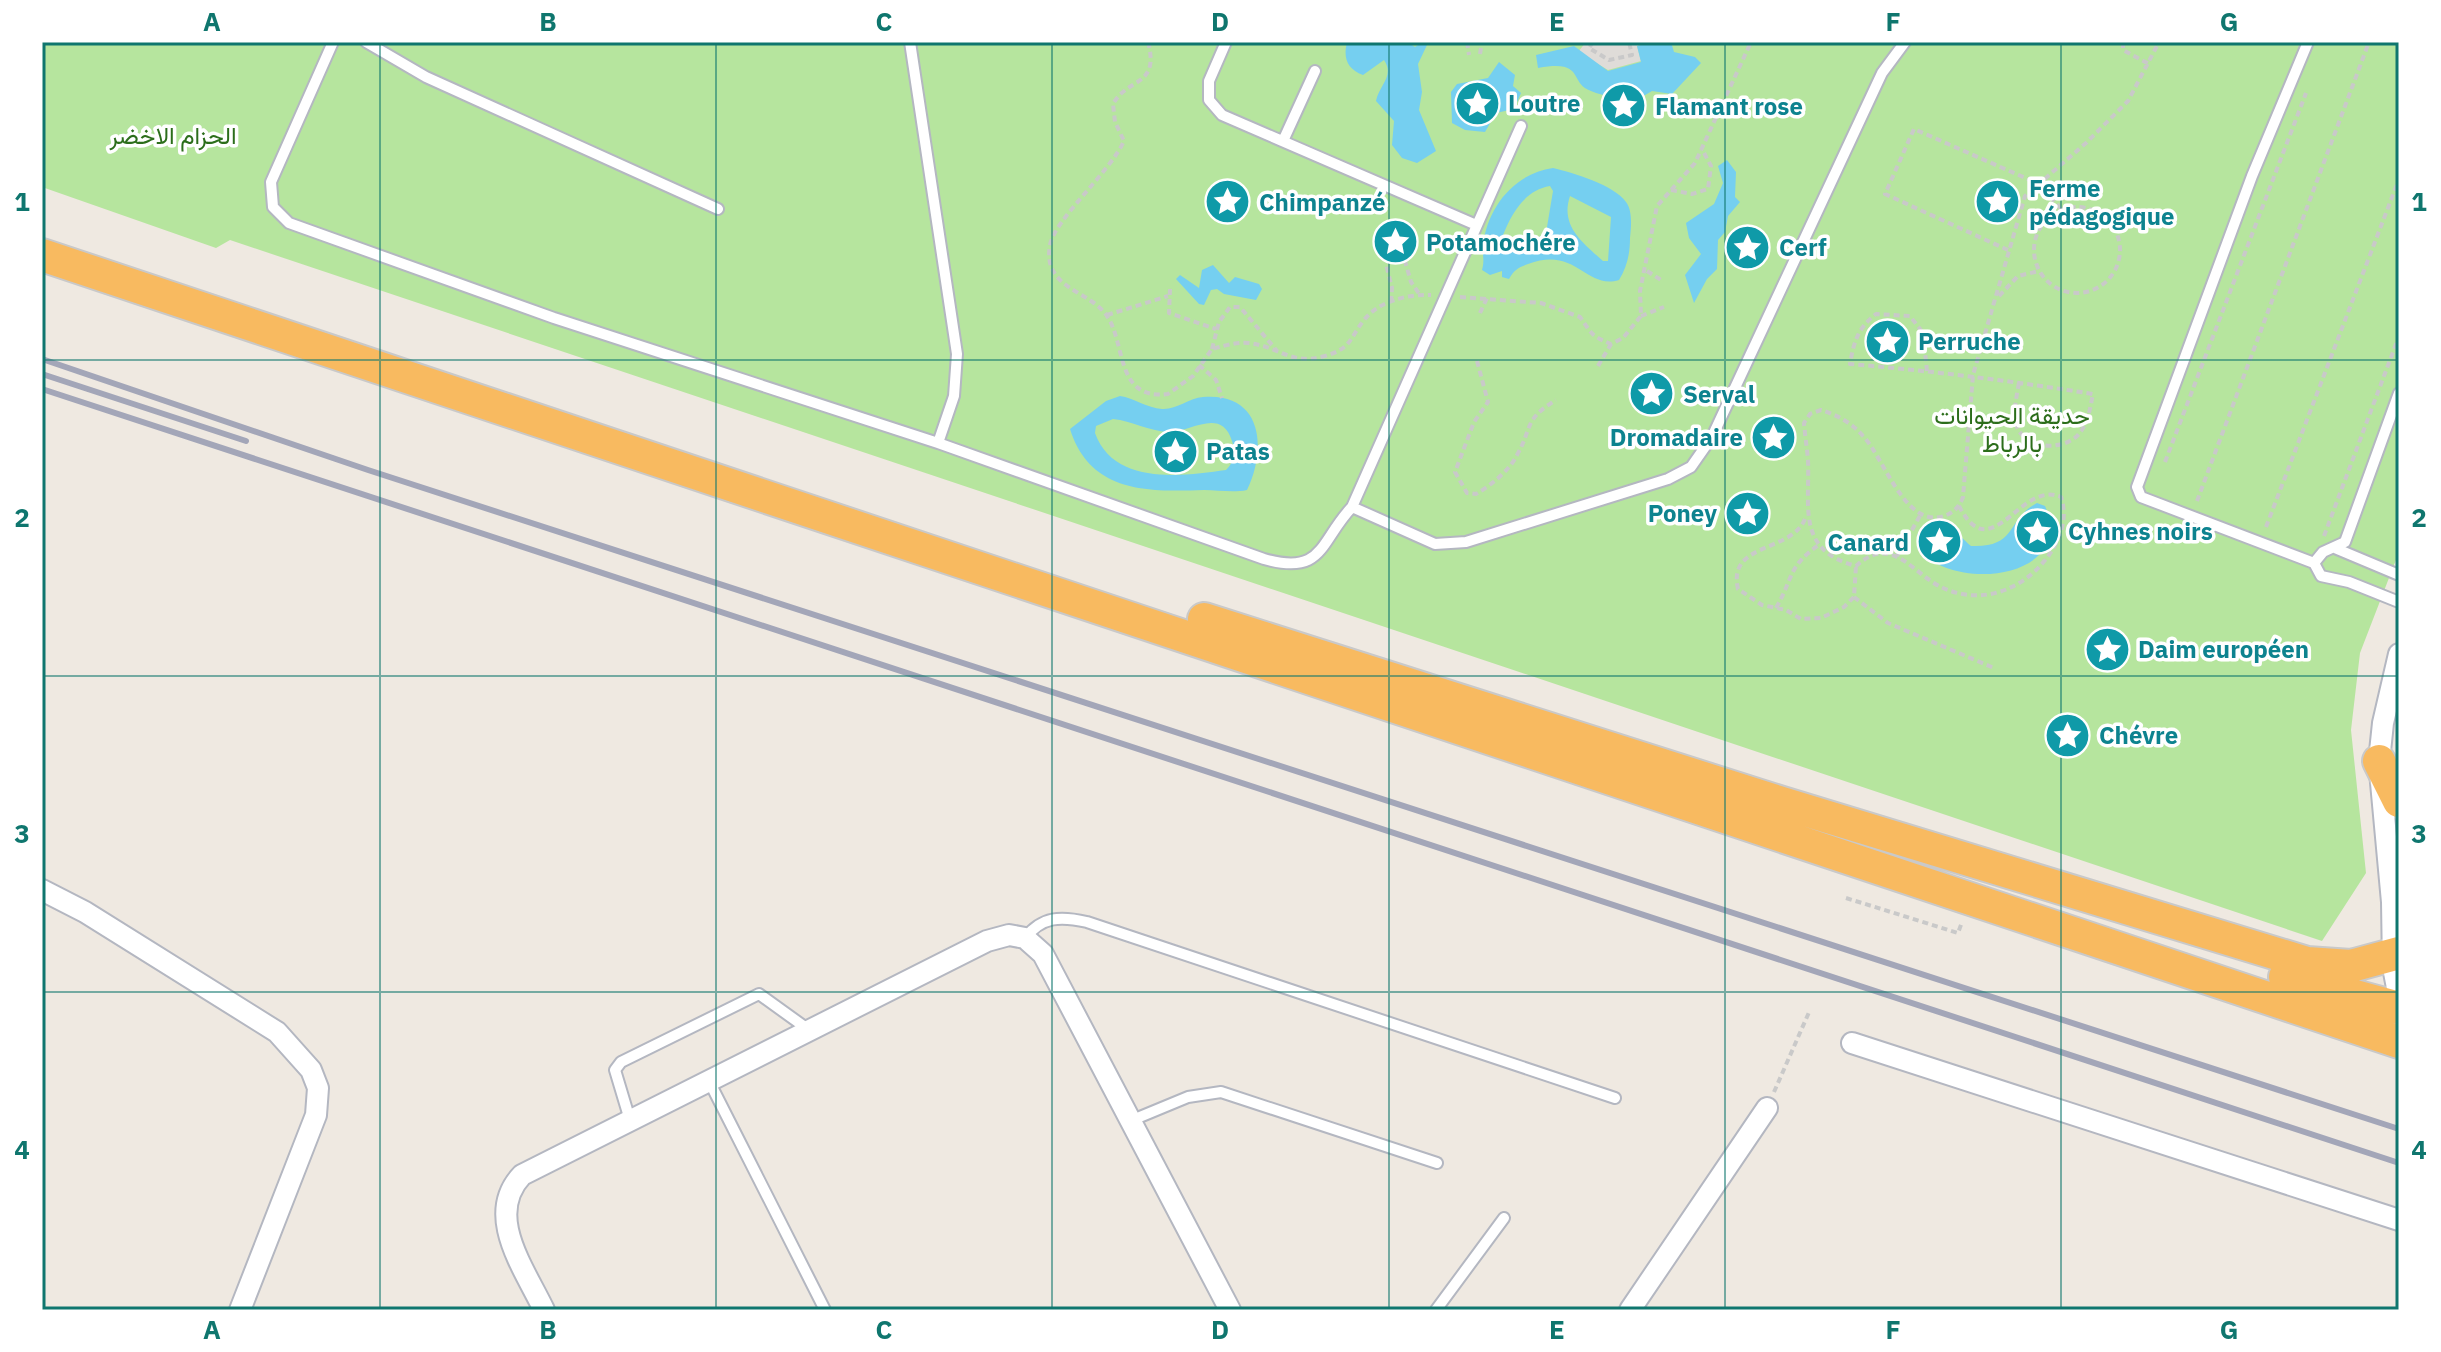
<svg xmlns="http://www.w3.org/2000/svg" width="2441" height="1352" font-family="'IBM Plex Sans',Vazirmatn,sans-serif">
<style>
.green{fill:#b6e59e}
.plaza{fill:#dfdcd8}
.water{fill:#75cff0;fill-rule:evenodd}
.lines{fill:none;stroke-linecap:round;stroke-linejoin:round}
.service-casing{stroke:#b4b7c1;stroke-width:14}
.minor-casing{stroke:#b4b7c1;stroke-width:24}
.trunk-casing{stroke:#c9c9c9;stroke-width:36}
.path{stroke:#c9c9c9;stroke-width:4;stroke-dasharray:6 4;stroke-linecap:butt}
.service{stroke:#fff;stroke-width:10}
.minor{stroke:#fff;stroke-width:20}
.trunk{stroke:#f8ba60;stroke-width:32}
.rail{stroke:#a3a6b8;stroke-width:6}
.grid{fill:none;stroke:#0f766e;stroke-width:2;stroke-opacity:0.55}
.labels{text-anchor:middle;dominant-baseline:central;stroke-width:7;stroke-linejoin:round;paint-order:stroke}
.culture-label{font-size:24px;font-weight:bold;fill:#0d838f;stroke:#fff;text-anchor:start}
.park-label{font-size:24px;fill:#2c6e1b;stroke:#fff}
.neatline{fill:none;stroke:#0f766e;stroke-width:3}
.grid-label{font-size:26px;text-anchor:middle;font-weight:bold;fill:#0f766e}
</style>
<rect width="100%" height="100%" fill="#efe9e1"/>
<path class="green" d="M 42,42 L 2399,42 L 2399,552 L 2360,653 L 2351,730 L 2366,873 L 2322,941 L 230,240 L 216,248 L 42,187 Z"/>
<path class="plaza" d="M 1586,42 L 1650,42 L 1637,46 L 1641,61 L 1608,70 L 1578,52 Z"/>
<path class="water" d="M 1347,42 L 1407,42 L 1415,47 L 1423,42 L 1427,45 L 1418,64 L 1422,92 L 1419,110 L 1436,151 L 1417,163 L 1402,158 L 1392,145 L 1394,121 L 1376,101 C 1379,85 1395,76 1384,60 L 1363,75 C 1347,69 1343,58 1347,42 Z
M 1652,42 L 1671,42 L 1674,52 L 1695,57 L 1701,63 L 1672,94 L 1652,91 L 1635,101 C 1621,97 1604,97 1591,91 C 1568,83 1586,59 1538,68 L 1536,55 L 1574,46 L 1608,71 L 1641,62 L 1637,46 Z
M 1499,62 L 1515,75 L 1513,86 L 1521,93 L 1514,109 L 1496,113 L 1485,132 L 1465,130 L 1452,123 L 1451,92 L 1457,84 L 1488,78 Z
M 1727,160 L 1736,172 L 1735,197 L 1740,202 L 1728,216 L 1725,232 L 1718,240 L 1717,269 L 1707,279 L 1694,303 L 1685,275 L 1701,254 L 1689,238 L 1686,223 L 1714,204 L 1723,183 L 1718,166 Z
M 1553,168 C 1574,173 1614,185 1626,202 C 1633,211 1631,228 1630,238 C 1630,254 1627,267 1619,280 C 1585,290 1577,246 1528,264 C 1518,268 1515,269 1509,279 L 1502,277 L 1502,271 L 1490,275 L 1482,270 C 1485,260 1482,255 1483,246 C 1487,207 1515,173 1553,168 ZM 1550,186 L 1553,191 L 1546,233 L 1515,251 L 1501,252 L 1499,246 C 1508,220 1521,191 1550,186 ZM 1570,196 L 1611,217 L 1608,261 L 1603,261 C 1582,242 1560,226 1570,196 Z
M 1213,265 L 1229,283 L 1235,277 L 1259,284 L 1262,289 L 1256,300 L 1224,294 L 1217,289 L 1211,290 L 1204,305 L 1199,304 L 1176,279 L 1180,275 L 1199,288 L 1202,270 Z
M 1120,396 C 1134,398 1147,408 1162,409 C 1176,410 1189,398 1203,397 C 1263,392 1267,449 1247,490 C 1233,493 1218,490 1204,490 C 1148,492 1090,493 1070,429 L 1106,401 ZM 1113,419 C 1132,421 1149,431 1168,432 C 1190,433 1221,406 1232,441 C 1236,452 1234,462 1226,470 C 1183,476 1114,486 1095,433 L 1096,426 Z
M 2037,503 L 2045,506 C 2077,577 1956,595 1917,548 L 1917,535 L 1927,523 C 1952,520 1954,532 1971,546 C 2018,548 2006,519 2037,503 Z"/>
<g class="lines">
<defs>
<path id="service" d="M 333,42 L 271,182 L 273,207 L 289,223 L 554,318 L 938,443 L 1264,559 C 1324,576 1319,542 1352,507 L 1435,544 L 1466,542 L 1668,479 L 1691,467 L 1712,437 L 1882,73 L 1905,42
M 366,42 L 426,77 L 718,209
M 910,42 L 957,354 L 954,396 L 938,443
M 1226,42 L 1209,81 L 1209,100 L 1222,115 L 1474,224
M 2308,42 L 2252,176 L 2137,487 L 2141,497 L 2314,563
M 1283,141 L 1315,71
M 2399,393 L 2345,542 L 2323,552 L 2314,563 L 2321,576 L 2349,582 L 2399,602
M 1352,507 L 1521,126
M 2337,549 L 2399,575
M 1025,938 C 1042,916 1061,916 1087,922 L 1615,1098
M 709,1081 L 825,1310
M 630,1120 L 615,1070 L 621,1062 L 759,994 L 809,1030
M 1130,1121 L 1188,1097 L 1221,1092 L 1437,1163
M 1436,1310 L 1504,1218"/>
<path id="minor" d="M 2399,654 L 2383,723 L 2379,761 L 2392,902 L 2393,967 L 2399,998
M 42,890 L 85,912 L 277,1032 L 311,1070 L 318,1088 L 316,1115 L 240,1310
M 1852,1043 L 2399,1220
M 544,1310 C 524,1268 484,1215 522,1175 L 987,941 L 1009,935 L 1025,938 L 1043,954 L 1230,1310
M 1630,1310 L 1767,1108"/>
<path id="trunk" d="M 42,255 L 2399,1042
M 1204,619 L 1782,803 L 2307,963 L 2351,966 L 2399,953
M 2379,761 L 2399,801
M 2285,977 L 2399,1008"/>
</defs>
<use href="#service" class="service-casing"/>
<use href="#minor" class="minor-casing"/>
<use href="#trunk" class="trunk-casing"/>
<path class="path" d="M 1148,42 C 1160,87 1128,77 1113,104 L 1115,122 L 1124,141 C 1110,172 1055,219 1050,245 C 1042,289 1090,290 1107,316 C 1126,343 1115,401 1168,394 L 1193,376 L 1212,349 C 1223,346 1236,342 1248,343 C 1279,346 1290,366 1325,356 C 1352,348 1349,339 1364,320 C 1379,301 1408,294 1431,295
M 1467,42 L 1469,55
M 1498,42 L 1501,42
M 1593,42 L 1589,48 L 1609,60 L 1632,55 L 1629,42
M 1611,42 L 1620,42
M 2123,42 L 2123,50 L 2149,64
M 1480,54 L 1482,42
M 1671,190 L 1692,194 L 1708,189 L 1711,166 L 1702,149
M2034 250a43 43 0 1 1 86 0a43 43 0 1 1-86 0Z
M 2008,250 L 1885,194 L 1914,129 L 2039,184 L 2061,209
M 1647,271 L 1661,280
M 1170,289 L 1169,313 L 1216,329
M 1999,296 L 2018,276 L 2039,271
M 1460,297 L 1541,303 L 1580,317 C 1592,333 1589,335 1611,344 L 1623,338 L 1641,316 L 1640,291 L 1657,206 L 1695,163 L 1751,42
M 1391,302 L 1392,288 L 1386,264 L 1391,258 L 1405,261 L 1411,282 L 1420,295
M 1480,313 L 1487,298
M 1107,315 L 1168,296
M 1641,316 L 1664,307
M 1212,349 L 1219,322 L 1230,307 L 1240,307 L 1277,351
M 1477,361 L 1488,402 L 1474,422 L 1455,472 L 1467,493 L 1476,494 C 1490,486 1510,470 1517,455 C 1533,427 1523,420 1556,400
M 1199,365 L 1216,380 L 1222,398
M 1598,366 L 1611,344
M 1927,371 L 1923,333 L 1910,316 L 1876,314 C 1858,328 1854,341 1850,364 C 1932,371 2012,381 2093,394 C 2090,408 2088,425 2077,436 C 2061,451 2026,449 2017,427 C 2012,413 2017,396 2019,382
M 2165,462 L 2306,93
M 2197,501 L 2369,42
M 1959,506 C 1992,570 2020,479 2061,497 C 2068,517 2061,538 2049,555 C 2025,589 1982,607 1941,587 C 1913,574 1892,533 1856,566 C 1796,550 1810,508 1808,460 C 1807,448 1805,436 1804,423 L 1810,414 L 1821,410 C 1837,415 1852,423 1863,436 C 1884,458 1904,525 1941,517 C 1952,514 1959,508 1963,497 L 1973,375 L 2025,196 L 2086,143 L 2128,101 L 2159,42
M 1805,519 C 1791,553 1727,542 1738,589 L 1762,605 L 1786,610 L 1801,619 L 1821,618 L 1844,607 L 1854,597 L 1856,566
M 2266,527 L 2399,179
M 2324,536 L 2399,336
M 1897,556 L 1921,514
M 1854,597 L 1888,623 L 1994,668
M 1776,608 C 1794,577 1787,567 1820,544
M 1846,898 L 1958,933 L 1962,922
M 1774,1092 L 1810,1010"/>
<use href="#service" class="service"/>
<use href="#minor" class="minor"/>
<use href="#trunk" class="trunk"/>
<path class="rail" d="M 42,359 L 368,470 L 2399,1129
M 42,374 L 246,441
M 42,389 L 2399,1163"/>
</g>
<path class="grid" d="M 380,42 L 380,1310M 716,42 L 716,1310M 1052,42 L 1052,1310M 1389,42 L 1389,1310M 1725,42 L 1725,1310M 2061,42 L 2061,1310M 42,360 L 2399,360M 42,676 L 2399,676M 42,992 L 2399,992"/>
<defs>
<symbol id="sight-disc" viewBox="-11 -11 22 22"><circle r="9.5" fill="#0f9aa8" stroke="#fff"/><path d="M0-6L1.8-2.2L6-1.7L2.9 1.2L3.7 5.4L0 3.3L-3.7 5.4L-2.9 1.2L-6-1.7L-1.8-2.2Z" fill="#fff"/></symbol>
</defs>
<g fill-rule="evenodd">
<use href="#sight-disc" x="1452" y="78" width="51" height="51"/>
<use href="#sight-disc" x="1598" y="80" width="51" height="51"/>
<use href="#sight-disc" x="1202" y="176" width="51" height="51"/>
<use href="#sight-disc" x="1972" y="176" width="51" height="51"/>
<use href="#sight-disc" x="1370" y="216" width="51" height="51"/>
<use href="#sight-disc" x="1722" y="222" width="51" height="51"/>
<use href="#sight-disc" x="1862" y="316" width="51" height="51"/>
<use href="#sight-disc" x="1626" y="368" width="51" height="51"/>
<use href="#sight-disc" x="1748" y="412" width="51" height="51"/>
<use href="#sight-disc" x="1150" y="426" width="51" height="51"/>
<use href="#sight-disc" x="1722" y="488" width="51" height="51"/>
<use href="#sight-disc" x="2012" y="506" width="51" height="51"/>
<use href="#sight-disc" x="1914" y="516" width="51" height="51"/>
<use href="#sight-disc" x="2082" y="624" width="51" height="51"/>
<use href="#sight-disc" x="2042" y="710" width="51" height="51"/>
</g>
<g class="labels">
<g class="culture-label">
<text x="1508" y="103">Loutre</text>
<text x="1655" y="106">Flamant rose</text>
<text x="2029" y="188">Ferme<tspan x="2029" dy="28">pédagogique</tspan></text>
<text x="1259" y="202">Chimpanzé</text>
<text x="1426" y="242">Potamochére</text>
<text x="1779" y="247">Cerf</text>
<text x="1918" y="341">Perruche</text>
<text x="1683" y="394">Serval</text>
<text x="1743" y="437" text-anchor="end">Dromadaire</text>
<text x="1206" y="451">Patas</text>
<text x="1717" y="513" text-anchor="end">Poney</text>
<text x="2068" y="531">Cyhnes noirs</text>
<text x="1909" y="542" text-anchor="end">Canard</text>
<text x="2138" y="649">Daim européen</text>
<text x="2099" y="735">Chévre</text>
</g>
<g class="park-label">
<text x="173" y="135">الحزام الاخضر</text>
<text x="2012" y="415">حديقة الحيوانات<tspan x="2012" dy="28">بالرباط</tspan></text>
</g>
</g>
<rect width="2441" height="1352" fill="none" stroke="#ffffff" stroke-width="88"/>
<rect x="44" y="44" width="2353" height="1264" class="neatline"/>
<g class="grid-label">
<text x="212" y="31">A</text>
<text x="548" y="31">B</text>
<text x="884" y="31">C</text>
<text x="1220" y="31">D</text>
<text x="1557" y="31">E</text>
<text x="1893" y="31">F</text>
<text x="2229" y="31">G</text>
<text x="22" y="211">1</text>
<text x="2419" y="211">1</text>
<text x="22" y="527">2</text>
<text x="2419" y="527">2</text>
<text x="22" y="843">3</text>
<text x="2419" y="843">3</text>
<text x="22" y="1159">4</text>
<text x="2419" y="1159">4</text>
<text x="212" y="1339">A</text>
<text x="548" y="1339">B</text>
<text x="884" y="1339">C</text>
<text x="1220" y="1339">D</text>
<text x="1557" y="1339">E</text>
<text x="1893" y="1339">F</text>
<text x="2229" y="1339">G</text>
</g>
</svg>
